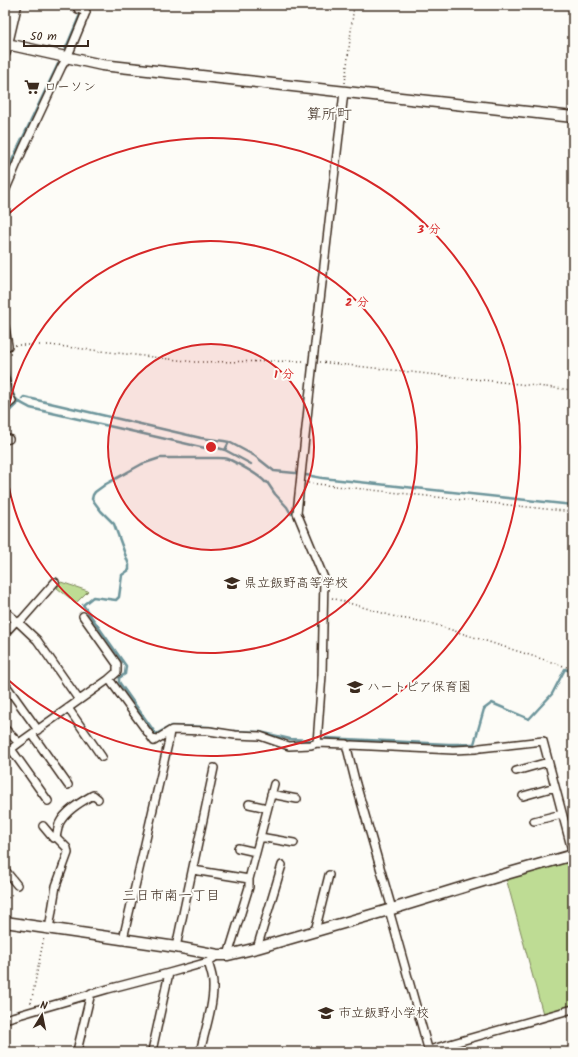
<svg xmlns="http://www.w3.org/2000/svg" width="578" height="1057" font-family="Kalam,'Klee One',sans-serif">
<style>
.green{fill:#bedc94;stroke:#7c8359}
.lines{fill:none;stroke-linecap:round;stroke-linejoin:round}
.stream{stroke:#6d959b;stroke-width:2.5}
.street-casing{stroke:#3b2a1e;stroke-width:10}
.secondary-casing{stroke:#3b2a1e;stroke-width:13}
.path{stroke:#3b2a1e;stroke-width:1.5;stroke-dasharray:1 3;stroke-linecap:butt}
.street{stroke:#fdfcf7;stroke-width:7}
.secondary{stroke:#fdfcf7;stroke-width:10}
.ring{fill:none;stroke:#d62828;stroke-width:2}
.labels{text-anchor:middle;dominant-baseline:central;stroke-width:4;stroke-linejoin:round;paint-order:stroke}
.poi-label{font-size:13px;fill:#3b2a1e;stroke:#fdfcf7;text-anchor:start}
.neighbourhood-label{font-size:14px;fill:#3b2a1e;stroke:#fdfcf7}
.quarter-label{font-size:15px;fill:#3b2a1e;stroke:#fdfcf7}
.centre{fill:#d62828;stroke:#fdfcf7;stroke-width:2}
.ring-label{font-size:12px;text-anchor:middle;font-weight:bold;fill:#d62828;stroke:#fdfcf7;stroke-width:4;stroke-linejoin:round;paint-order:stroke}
</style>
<rect width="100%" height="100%" fill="#fdfcf7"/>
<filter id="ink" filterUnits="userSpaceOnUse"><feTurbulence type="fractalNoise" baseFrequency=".025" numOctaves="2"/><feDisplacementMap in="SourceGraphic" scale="8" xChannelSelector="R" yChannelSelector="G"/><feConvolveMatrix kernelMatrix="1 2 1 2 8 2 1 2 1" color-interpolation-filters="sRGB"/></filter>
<g filter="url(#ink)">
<path class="green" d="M 61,582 L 88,591 L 76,603 L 57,588 Z
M 573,860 L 573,1006 L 543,1014 L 506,878 Z"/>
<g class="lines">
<path class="stream" d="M 65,50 L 84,5
M 5,175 L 58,64
M 5,352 C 7,363 9,391 16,399 C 20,403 25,405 30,408 L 205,448 L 218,448 L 225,450 L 251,464
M 22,399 L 24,397 L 201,438 L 224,441 L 229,442 L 255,456 L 274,471 L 295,473 L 322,478 L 573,505
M 5,415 L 19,402
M 225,450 L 229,442
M 224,730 L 209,727 L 171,726 L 156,734 L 119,682 L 119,678 L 125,674 L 126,666 L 83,605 L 93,597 L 116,600 L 119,597 L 122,575 L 129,570 L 129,565 L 114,524 L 101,511 L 92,499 L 93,495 L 95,492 L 106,484 L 142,464 L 160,458 L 218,458 C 221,458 225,458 228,459 C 235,462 261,476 265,482 L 267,482 L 275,494 L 287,507 L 291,514
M 231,731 L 260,732 L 290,739 L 310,740
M 326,738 L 448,744 L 474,744 L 484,709 L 492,703 L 529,719 L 552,694 L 565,669 L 573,672"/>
<defs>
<path id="street" d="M 5,191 L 24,147 L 62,66 L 67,58 L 86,12 L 78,9 L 78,5
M 5,327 L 8,346 L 5,346
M 5,380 L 8,394 L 12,401 L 5,407
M 5,440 L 9,439
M 55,582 L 19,623 L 37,640 L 79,700
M 5,611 L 19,623
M 83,616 L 117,664 L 117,672 L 109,679 L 154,741 L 170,731
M 5,633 L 16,621
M 5,684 L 38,730
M 68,708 L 102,757
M 5,729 L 19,743 L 109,679
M 32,734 L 68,785
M 19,743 L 11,749 L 48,801
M 317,743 L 322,675 L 324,578 L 297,513 L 313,361 L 344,92
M 347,747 L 351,745 L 453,750 L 476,749 L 480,748 L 543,741 L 573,854
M 516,771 L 548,762
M 271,794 L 297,799
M 523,796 L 555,787
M 249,804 L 267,808
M 534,821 L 562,814
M 43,826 L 53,838 L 56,837
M 260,837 L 294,843
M 238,848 L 256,852
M 5,870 L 17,885
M 193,870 L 249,879
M 389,910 L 429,1052
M 49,929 L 56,886 L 68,853 L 67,848 L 56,837 C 57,833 58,828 59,824 C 65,811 81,802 93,795 L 98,799
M 315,931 L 329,875
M 123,939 L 168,744 L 170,731 L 172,730 L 209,731 L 235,735 L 260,736 L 289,746 L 311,745 L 317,743 L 346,744 L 356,784 L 392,909
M 176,947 L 214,768
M 257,948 L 282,865
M 228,955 L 249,887 L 249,879 L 274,784
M 5,1019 L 108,989 L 169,973 L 208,962 L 218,955
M 429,1050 L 573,1009
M 152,1051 L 169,973
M 83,1052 L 77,1051 L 91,993
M 200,1052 C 205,1031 214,1004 213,984 C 213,976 210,969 208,962"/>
<path id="secondary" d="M 7,44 L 102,65 L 573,117
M 5,52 L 16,5
M 5,922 L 176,947 L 218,955 L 228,955 L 257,948 L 392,909 L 506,874 L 573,855"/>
</defs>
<use href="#street" class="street-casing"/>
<use href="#secondary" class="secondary-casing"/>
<path class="path" d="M 345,83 L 354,5
M 15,345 L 49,345 L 195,362 L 305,361
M 320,362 L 573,390
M 308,483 L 573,512
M 332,598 L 399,618 L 420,621 L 433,624 L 573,669
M 5,900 L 10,897 L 13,892
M 31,1003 L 44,937"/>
<use href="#street" class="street"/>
<use href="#secondary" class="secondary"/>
</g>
</g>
<circle cx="211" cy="447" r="103" fill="#d62828" fill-opacity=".12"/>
<g class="ring">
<circle cx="211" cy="447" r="103"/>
<path d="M5 445A206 206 0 1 1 5 449"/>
<path d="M6 216A309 309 0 1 1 6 678"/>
</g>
<defs>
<symbol id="supermarket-bare" viewBox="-9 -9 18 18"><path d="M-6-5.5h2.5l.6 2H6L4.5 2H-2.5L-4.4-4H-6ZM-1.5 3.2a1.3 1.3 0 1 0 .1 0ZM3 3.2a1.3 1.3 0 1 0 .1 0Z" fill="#3b2a1e" stroke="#fdfcf7" stroke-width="2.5" paint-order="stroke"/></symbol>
<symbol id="school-bare" viewBox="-9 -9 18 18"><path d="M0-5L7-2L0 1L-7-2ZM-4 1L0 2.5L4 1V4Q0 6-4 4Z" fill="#3b2a1e" stroke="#fdfcf7" stroke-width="2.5" paint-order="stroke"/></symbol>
</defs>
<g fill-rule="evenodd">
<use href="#supermarket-bare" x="21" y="76" width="22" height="22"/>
<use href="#school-bare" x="221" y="572" width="22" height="22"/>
<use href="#school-bare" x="344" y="676" width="22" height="22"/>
<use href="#school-bare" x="315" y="1002" width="22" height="22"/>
</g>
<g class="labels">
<g class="poi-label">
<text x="44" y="87">ローソン</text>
<text x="244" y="583">県立飯野高等学校</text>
<text x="367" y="687">ハートピア保育園</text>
<text x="338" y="1013">市立飯野小学校</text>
</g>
<g class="neighbourhood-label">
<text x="171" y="896">三日市南一丁目</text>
</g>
<g class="quarter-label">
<text x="329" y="115">算所町</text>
</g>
</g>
<circle cx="211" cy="447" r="6" class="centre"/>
<g class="ring-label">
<text x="429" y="233">3 分</text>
<text x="357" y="306">2 分</text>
<text x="284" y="378">1 分</text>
</g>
<rect width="578" height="1057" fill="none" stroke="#fdfcf7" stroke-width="20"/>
<rect x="10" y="10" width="558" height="1037" fill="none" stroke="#3b2a1e" stroke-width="1.5" filter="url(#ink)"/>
<g transform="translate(42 1015) rotate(10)" stroke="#fdfcf7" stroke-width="3" paint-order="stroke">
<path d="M0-3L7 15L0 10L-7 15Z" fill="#3b2a1e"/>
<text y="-6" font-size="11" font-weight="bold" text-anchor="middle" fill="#3b2a1e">N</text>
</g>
<path d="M24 40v6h64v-6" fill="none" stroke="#3b2a1e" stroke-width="2"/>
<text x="30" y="40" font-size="12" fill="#3b2a1e" stroke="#fdfcf7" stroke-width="3" paint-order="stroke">50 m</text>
</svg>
